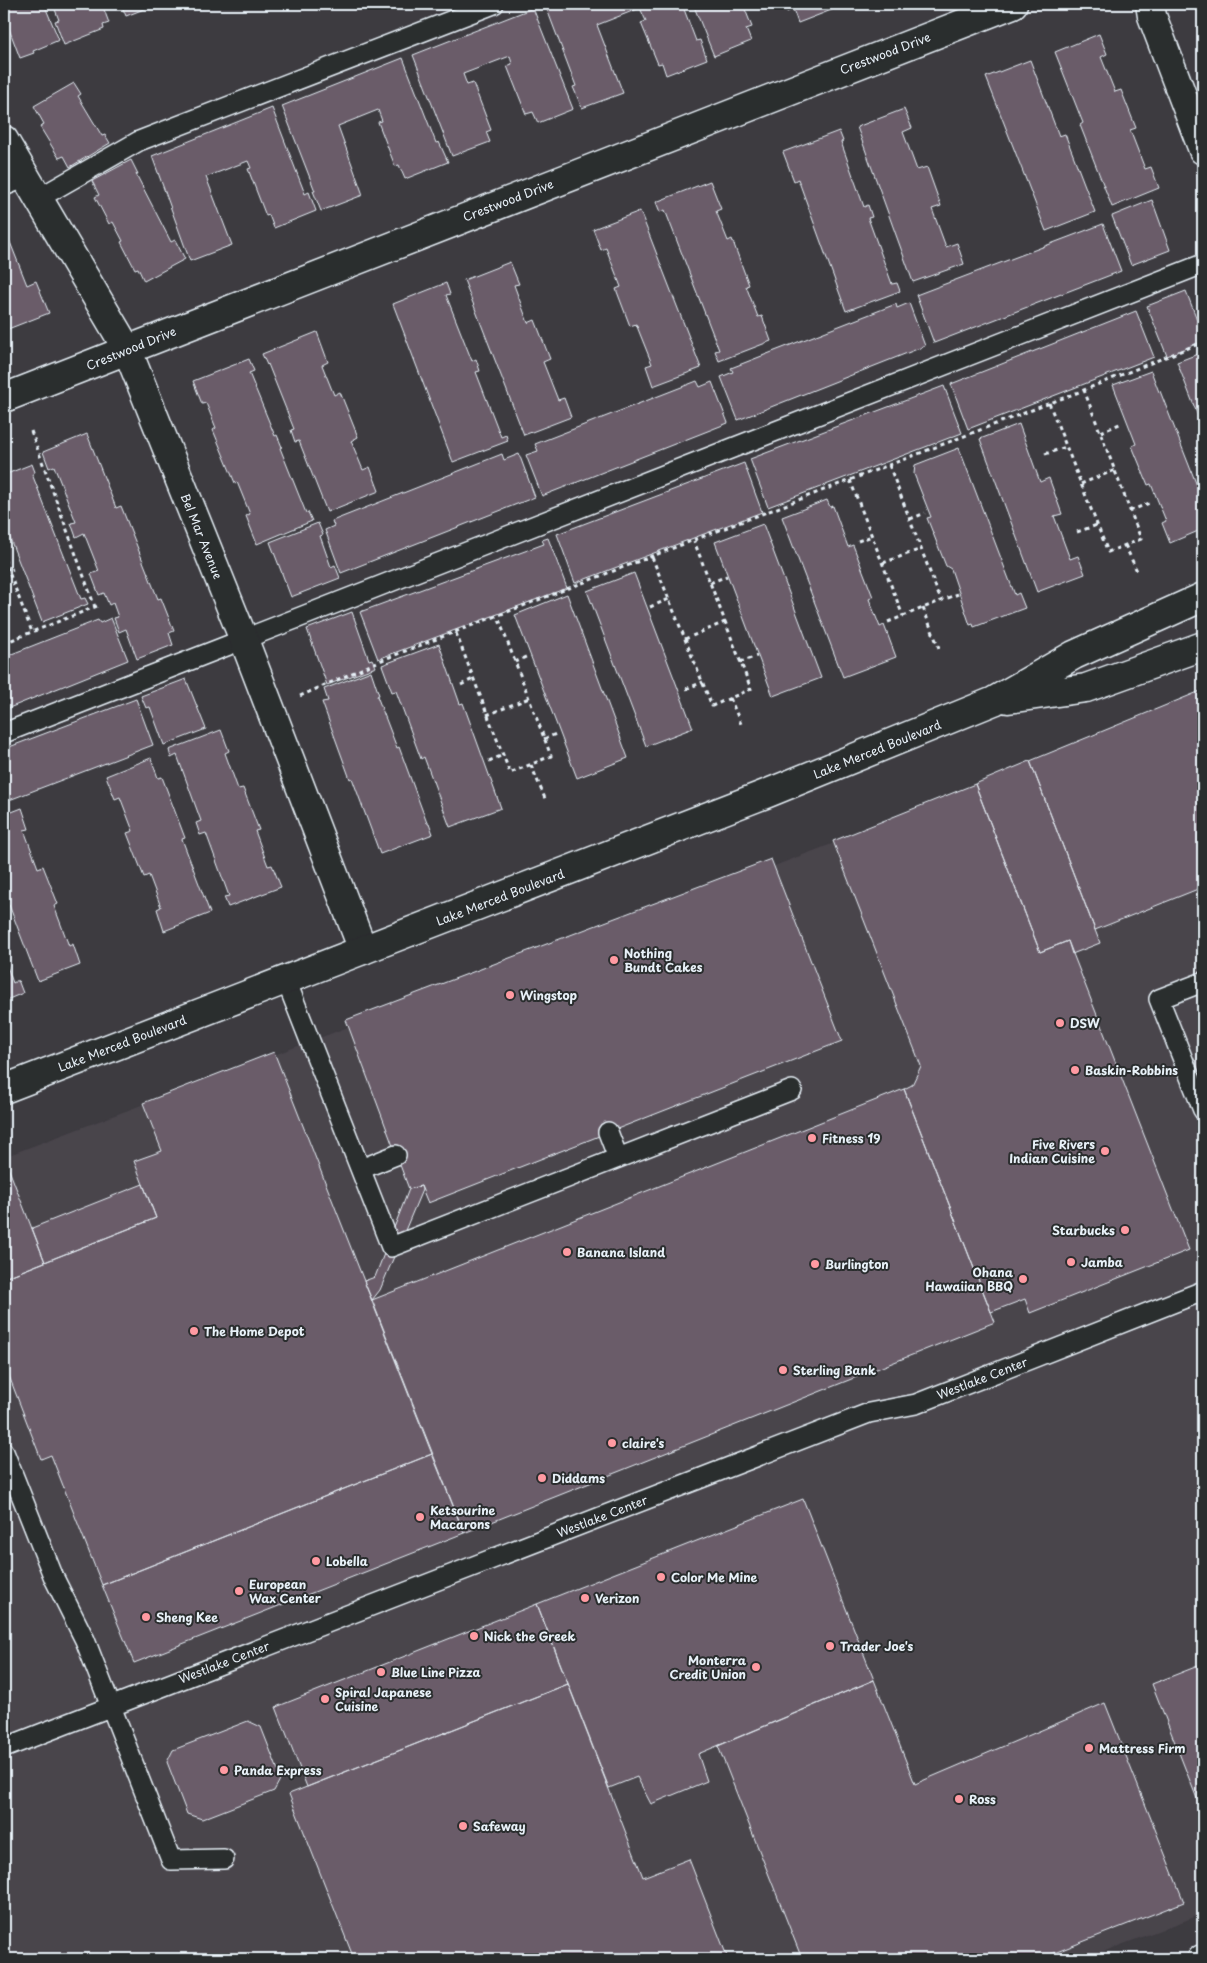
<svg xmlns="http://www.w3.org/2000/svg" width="1207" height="1963" font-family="'Playpen Sans',sans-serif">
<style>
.built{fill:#4a454c}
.building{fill:#6a5c69;stroke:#e8f1f8}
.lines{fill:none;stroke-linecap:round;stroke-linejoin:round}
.service-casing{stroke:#e8f1f8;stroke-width:22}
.minor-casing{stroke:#e8f1f8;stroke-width:31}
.tertiary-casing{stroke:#e8f1f8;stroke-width:31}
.path{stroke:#e8f1f8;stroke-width:3;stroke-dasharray:4 4;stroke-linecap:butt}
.service{stroke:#2a2d2e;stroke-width:19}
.minor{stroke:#2a2d2e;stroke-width:28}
.tertiary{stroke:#2a2d2e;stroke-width:28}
.poi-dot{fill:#ff9aa2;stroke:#2a2d2e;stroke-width:2}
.labels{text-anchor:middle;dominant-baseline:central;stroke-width:4;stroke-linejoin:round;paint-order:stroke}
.street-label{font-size:12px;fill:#e8f1f8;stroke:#2a2d2e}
.poi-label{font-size:12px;font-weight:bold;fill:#e8f1f8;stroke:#2a2d2e;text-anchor:start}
</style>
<rect width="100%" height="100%" fill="#3d3b40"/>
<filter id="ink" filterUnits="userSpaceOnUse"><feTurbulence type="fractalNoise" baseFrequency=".02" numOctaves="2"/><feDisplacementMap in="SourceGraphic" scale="10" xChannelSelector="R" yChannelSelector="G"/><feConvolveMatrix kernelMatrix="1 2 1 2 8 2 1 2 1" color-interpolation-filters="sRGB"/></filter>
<g filter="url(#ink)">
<path class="built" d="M 1203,702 L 1203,1909 L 1197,1916 L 1084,1959 L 4,1959 L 4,1157 L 714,889 Z"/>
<path class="building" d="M 4,4 L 44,4 L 59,40 L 33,51 L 34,53 L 20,58 L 9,29 L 6,31 L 4,25 Z
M 53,4 L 102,4 L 109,23 L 103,25 L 104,29 L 64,45 L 55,21 L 59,20 Z
M 121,4 L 157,4 L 126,16 Z
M 545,4 L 682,4 L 696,41 L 700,40 L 707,59 L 666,75 L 662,63 L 658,64 L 641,23 L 646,21 L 640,8 L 597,25 L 623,93 L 582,108 L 573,87 L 576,86 Z
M 693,4 L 743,4 L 752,27 L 746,29 L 751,41 L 714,56 Z
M 784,4 L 832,4 L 834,9 L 798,23 L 793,9 L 787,12 Z
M 533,8 L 573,109 L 538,123 L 533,112 L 526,114 L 507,66 L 512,64 L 510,56 L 463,74 L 467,85 L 473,83 L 491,130 L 486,132 L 490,142 L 452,156 L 413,55 Z
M 1099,34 L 1107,54 L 1101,57 L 1115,92 L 1121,90 L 1136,128 L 1130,130 L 1145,169 L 1151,167 L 1159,188 L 1112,207 L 1080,125 L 1083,123 L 1055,52 Z
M 403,58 L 436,143 L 439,142 L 448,162 L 405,179 L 399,165 L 395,166 L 378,122 L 382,121 L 378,110 L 338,126 L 363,195 L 321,211 L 313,191 L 315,191 L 282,106 Z
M 1030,60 L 1059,136 L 1065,134 L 1095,212 L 1046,231 L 986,77 Z
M 74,83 L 81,94 L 78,96 L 102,136 L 105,135 L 110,143 L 70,167 L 64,156 L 59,158 L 40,127 L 44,124 L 34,106 Z
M 272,108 L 305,194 L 309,192 L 316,211 L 274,228 L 269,215 L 266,216 L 248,169 L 251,168 L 248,161 L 206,177 L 232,245 L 190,261 L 152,156 Z
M 904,109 L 912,128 L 903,132 L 917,170 L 927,167 L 941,206 L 932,209 L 946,247 L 957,243 L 964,264 L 913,282 L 857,127 Z
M 839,131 L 843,141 L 841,142 L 864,207 L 868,205 L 872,217 L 868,218 L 892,284 L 897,283 L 900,291 L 846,311 L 798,179 L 794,181 L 783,152 Z
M 131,160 L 138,174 L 136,174 L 171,242 L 175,240 L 185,259 L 144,281 L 138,268 L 135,269 L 121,242 L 123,241 L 113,222 L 109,224 L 95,197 L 99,195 L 92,181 Z
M 710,181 L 721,209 L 716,211 L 728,241 L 732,239 L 749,285 L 746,286 L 758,317 L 762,316 L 771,341 L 719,361 L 715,351 L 719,350 L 665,210 L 660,212 L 656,202 Z
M 1152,200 L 1170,250 L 1131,265 L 1112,216 Z
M 640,211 L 701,368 L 653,386 L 646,366 L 652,364 L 636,324 L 630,326 L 616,289 L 621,287 L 606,248 L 601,250 L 593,229 Z
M 1103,224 L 1121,271 L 934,343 L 916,295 Z
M 4,227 L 27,285 L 36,281 L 49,313 L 8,329 L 4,319 Z
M 510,262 L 519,284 L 514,285 L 528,323 L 535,320 L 550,359 L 543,362 L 558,400 L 564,398 L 571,417 L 524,435 L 464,280 Z
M 446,283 L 450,294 L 446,295 L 472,361 L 476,359 L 480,371 L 476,372 L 501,437 L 506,435 L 508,441 L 453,462 L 393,304 Z
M 1186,291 L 1203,335 L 1203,341 L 1167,356 L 1147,306 Z
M 909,303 L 925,346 L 738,420 L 721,377 L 733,372 L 731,368 L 896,304 L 897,308 Z
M 1136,311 L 1154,357 L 968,429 L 951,384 Z
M 317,332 L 328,362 L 322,365 L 334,395 L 340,392 L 358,437 L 351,441 L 363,470 L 370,467 L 379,491 L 327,512 L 299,441 L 295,442 L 291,430 L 294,429 L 268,364 L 267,365 L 262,354 Z
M 1203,352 L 1203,429 L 1177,362 Z
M 249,359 L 254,371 L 249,373 L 275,436 L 277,435 L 282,447 L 280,448 L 306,513 L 308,512 L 312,521 L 257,544 L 246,516 L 250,514 L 237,482 L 235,483 L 213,430 L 216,428 L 206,403 L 202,404 L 193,381 Z
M 1151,371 L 1159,392 L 1160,391 L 1203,501 L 1203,529 L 1170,543 L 1162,523 L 1166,521 L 1151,484 L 1148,485 L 1132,446 L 1136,444 L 1113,385 Z
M 697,381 L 700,387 L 712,382 L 728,423 L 542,496 L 526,455 L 538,451 L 535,444 Z
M 944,386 L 962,433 L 768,507 L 750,459 Z
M 1019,424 L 1040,482 L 1049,478 L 1062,514 L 1054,516 L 1070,559 L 1078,556 L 1085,574 L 1037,592 L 980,439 Z
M 87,434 L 116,508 L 121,506 L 158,599 L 161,598 L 174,631 L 169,633 L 173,645 L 137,659 L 126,629 L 119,632 L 114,618 L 118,617 L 113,603 L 109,605 L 104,593 L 99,595 L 91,574 L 99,571 L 84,533 L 76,537 L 71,523 L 76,522 L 54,466 L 49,468 L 43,452 Z
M 959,448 L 1015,595 L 1019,593 L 1025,608 L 974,627 L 973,624 L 970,625 L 951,569 L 946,566 L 927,518 L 931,517 L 914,474 L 915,465 Z
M 502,454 L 504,460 L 519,454 L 535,497 L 341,573 L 325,530 L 334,526 L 332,521 Z
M 744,463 L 762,512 L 575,583 L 557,534 Z
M 32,464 L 35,472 L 32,474 L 81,599 L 85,598 L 88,604 L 42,622 L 4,523 L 4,475 Z
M 827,500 L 830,507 L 833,506 L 848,547 L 853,545 L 873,597 L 869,599 L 880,627 L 884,625 L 896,657 L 843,677 L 782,517 Z
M 318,523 L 323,535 L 320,536 L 331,567 L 335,565 L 340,578 L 291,597 L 270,542 Z
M 763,524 L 821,678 L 773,696 L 715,542 Z
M 548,538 L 567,588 L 378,659 L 360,612 L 544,544 L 542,540 Z
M 634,573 L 693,728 L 646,746 L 587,591 Z
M 567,594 L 628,758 L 577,778 L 515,615 Z
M 352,612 L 369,660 L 372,659 L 376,667 L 327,685 L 307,629 Z
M 111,618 L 128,660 L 4,710 L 4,657 L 98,620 L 100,623 Z
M 439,644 L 460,704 L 463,703 L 501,808 L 450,827 L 424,757 L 421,759 L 396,691 L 392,692 L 382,665 Z
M 371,671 L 379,695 L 377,696 L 397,748 L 399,747 L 427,823 L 429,823 L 433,834 L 380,854 L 352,778 L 350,779 L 322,702 L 328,701 L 324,689 Z
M 186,679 L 206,729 L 164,745 L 150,707 L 146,708 L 141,696 Z
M 1203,690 L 1203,887 L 1095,930 L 1030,761 Z
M 136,699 L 153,745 L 4,802 L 4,749 Z
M 221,730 L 229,751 L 225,753 L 238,789 L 243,788 L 259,830 L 255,831 L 268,866 L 272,865 L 281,887 L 228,907 L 224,897 L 229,896 L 206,833 L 200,835 L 196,823 L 201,821 L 177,755 L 171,758 L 169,750 Z
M 151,758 L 158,778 L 162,777 L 185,838 L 182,839 L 210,913 L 164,931 L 157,909 L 161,907 L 149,875 L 144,877 L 127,833 L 133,831 L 120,797 L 115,799 L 106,776 Z
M 1030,761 L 1100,943 L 1072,954 L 1068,941 L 1040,952 L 975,784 Z
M 975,784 L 1040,952 L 1068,941 L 1189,1250 L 1030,1313 L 1025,1299 L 991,1312 L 904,1089 L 912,1085 L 921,1066 L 833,841 Z
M 22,808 L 29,829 L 24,830 L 38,868 L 43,866 L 58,904 L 54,906 L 69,946 L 73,944 L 80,965 L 38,981 L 9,905 L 7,906 L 4,898 L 4,815 Z
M 771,859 L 842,1041 L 428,1203 L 421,1186 L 409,1189 L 346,1020 Z
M 4,958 L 13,983 L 18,980 L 23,993 L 4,1001 Z
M 274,1052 L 432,1454 L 102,1585 L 51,1455 L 41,1459 L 4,1363 L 4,1278 L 156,1218 L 134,1161 L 162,1151 L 143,1103 Z
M 904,1089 L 995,1322 L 464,1533 L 372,1300 Z
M 4,1157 L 45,1262 L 4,1278 Z
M 143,1184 L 156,1218 L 45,1262 L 32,1228 Z
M 421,1186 L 422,1190 L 380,1290 L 372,1300 L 364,1281 L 375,1277 L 409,1189 Z
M 432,1454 L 464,1533 L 134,1663 L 102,1585 Z
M 803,1499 L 874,1680 L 698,1754 L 707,1781 L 651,1804 L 637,1777 L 609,1788 L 537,1604 Z
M 537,1604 L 568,1684 L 307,1787 L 276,1707 Z
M 1203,1664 L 1203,1814 L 1152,1684 Z
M 874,1680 L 915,1784 L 1105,1703 L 1184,1902 L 1039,1959 L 802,1959 L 718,1746 Z
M 568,1684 L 643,1877 L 689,1859 L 728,1959 L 354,1959 L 289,1794 Z
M 248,1721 L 261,1727 L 281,1778 L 274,1791 L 202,1819 L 187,1814 L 167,1762 L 173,1750 Z"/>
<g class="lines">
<defs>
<path id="service" d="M 4,186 L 26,177
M 39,198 L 139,141 L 494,4
M 4,733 L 1203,264
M 286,980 L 391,1247 L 792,1090
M 1203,982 L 1159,999 L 1203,1110
M 608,1132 L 618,1158
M 361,1169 L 396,1155
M 4,1452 L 54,1578 L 85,1640 L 171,1860 L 224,1859
M 4,1748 L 869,1413 L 916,1404 L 1203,1291"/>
<path id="minor" d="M 1150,4 L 1152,16 L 1203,150
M 4,140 L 127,349 L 244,640 L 363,950
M 4,398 L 1013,4"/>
<path id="tertiary" d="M 1008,699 L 1086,688 L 1203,646
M 4,1089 L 768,793 L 994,701 L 1074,655 L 1203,597
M 1202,1959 L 1203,1959"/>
</defs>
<use href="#service" class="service-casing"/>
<use href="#minor" class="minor-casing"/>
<use href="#tertiary" class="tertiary-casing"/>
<path class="path" d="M 1049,403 L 1108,552 L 1141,539 L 1084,390
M 31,431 L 95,607
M 1101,432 L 1122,423
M 1045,454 L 1066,447
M 889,465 L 941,601
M 850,480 L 903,616
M 1081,484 L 1115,470
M 1130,511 L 1152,502
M 910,519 L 925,513
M 1077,532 L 1097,525
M 858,541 L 872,536
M 1125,545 L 1137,571
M 652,557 L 712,706 L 751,689 L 694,541
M 4,559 L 32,632
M 883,563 L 921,549
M 4,572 L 13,569
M 710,583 L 727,576
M 650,607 L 669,599
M 923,608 L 939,648
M 888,622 L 958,594
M 456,633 L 510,773 L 551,756 L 498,617
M 685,639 L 725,622
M 4,643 L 100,605
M 515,662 L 528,656
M 740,662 L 757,656
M 461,685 L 473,679
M 686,689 L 703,682
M 300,696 L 382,660 L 1084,390 L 1203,342
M 730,698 L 741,724
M 487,715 L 529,698
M 544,739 L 558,733
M 489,761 L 503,755
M 531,765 L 546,801"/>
<use href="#service" class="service"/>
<use href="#minor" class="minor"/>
<use href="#tertiary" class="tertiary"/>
</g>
</g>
<g class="poi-dot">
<circle cx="614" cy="960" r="5"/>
<circle cx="510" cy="995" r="5"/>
<circle cx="1060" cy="1023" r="5"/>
<circle cx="1075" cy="1070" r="5"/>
<circle cx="812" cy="1138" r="5"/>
<circle cx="1105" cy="1151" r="5"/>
<circle cx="1125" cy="1230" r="5"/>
<circle cx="567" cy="1252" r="5"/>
<circle cx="1071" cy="1262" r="5"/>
<circle cx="815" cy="1264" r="5"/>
<circle cx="1023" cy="1279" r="5"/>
<circle cx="194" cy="1331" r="5"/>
<circle cx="783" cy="1370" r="5"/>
<circle cx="612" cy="1443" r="5"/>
<circle cx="542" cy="1478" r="5"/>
<circle cx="420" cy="1517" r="5"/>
<circle cx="316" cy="1561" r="5"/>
<circle cx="661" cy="1577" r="5"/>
<circle cx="239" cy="1591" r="5"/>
<circle cx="585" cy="1598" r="5"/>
<circle cx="146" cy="1617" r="5"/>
<circle cx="474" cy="1636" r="5"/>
<circle cx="830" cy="1646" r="5"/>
<circle cx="756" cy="1667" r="5"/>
<circle cx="381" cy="1672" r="5"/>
<circle cx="325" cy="1699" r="5"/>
<circle cx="1089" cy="1748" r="5"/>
<circle cx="224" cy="1770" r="5"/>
<circle cx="959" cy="1799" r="5"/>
<circle cx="463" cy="1826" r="5"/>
</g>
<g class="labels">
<g class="street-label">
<text transform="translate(885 53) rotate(-21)">Crestwood Drive</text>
<text transform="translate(508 200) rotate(-21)">Crestwood Drive</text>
<text transform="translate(131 348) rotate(-22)">Crestwood Drive</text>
<text transform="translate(202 536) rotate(68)">Bel Mar Avenue</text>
<text transform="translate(877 749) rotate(-22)">Lake Merced Boulevard</text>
<text transform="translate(500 897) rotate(-21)">Lake Merced Boulevard</text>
<text transform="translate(122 1043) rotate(-21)">Lake Merced Boulevard</text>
<text transform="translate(982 1378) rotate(-21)">Westlake Center</text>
<text transform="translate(602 1516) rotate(-21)">Westlake Center</text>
<text transform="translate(224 1662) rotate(-21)">Westlake Center</text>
</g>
<g class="poi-label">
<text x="624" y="953">Nothing<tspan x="624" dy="14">Bundt Cakes</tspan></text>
<text x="520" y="995">Wingstop</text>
<text x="1070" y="1023">DSW</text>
<text x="1085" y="1070">Baskin-Robbins</text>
<text x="822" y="1138">Fitness 19</text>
<text x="1095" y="1144" text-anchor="end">Five Rivers<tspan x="1095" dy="14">Indian Cuisine</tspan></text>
<text x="1115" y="1230" text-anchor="end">Starbucks</text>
<text x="577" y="1252">Banana Island</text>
<text x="1081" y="1262">Jamba</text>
<text x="825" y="1264">Burlington</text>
<text x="1013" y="1272" text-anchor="end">Ohana<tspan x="1013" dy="14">Hawaiian BBQ</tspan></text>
<text x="204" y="1331">The Home Depot</text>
<text x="793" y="1370">Sterling Bank</text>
<text x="622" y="1443">claire's</text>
<text x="552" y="1478">Diddams</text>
<text x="430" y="1510">Ketsourine<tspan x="430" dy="14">Macarons</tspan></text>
<text x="326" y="1561">Lobella</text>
<text x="671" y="1577">Color Me Mine</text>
<text x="249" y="1584">European<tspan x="249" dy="14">Wax Center</tspan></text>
<text x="595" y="1598">Verizon</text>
<text x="156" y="1617">Sheng Kee</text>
<text x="484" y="1636">Nick the Greek</text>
<text x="840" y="1646">Trader Joe's</text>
<text x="746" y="1660" text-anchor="end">Monterra<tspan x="746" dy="14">Credit Union</tspan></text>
<text x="391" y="1672">Blue Line Pizza</text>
<text x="335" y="1692">Spiral Japanese<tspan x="335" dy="14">Cuisine</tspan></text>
<text x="1099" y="1748">Mattress Firm</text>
<text x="234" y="1770">Panda Express</text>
<text x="969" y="1799">Ross</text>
<text x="473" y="1826">Safeway</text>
</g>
</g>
<rect width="1207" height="1963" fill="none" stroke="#2a2d2e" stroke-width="20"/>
<rect x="10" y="10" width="1187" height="1943" fill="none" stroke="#e8f1f8" stroke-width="2" filter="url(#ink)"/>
</svg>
